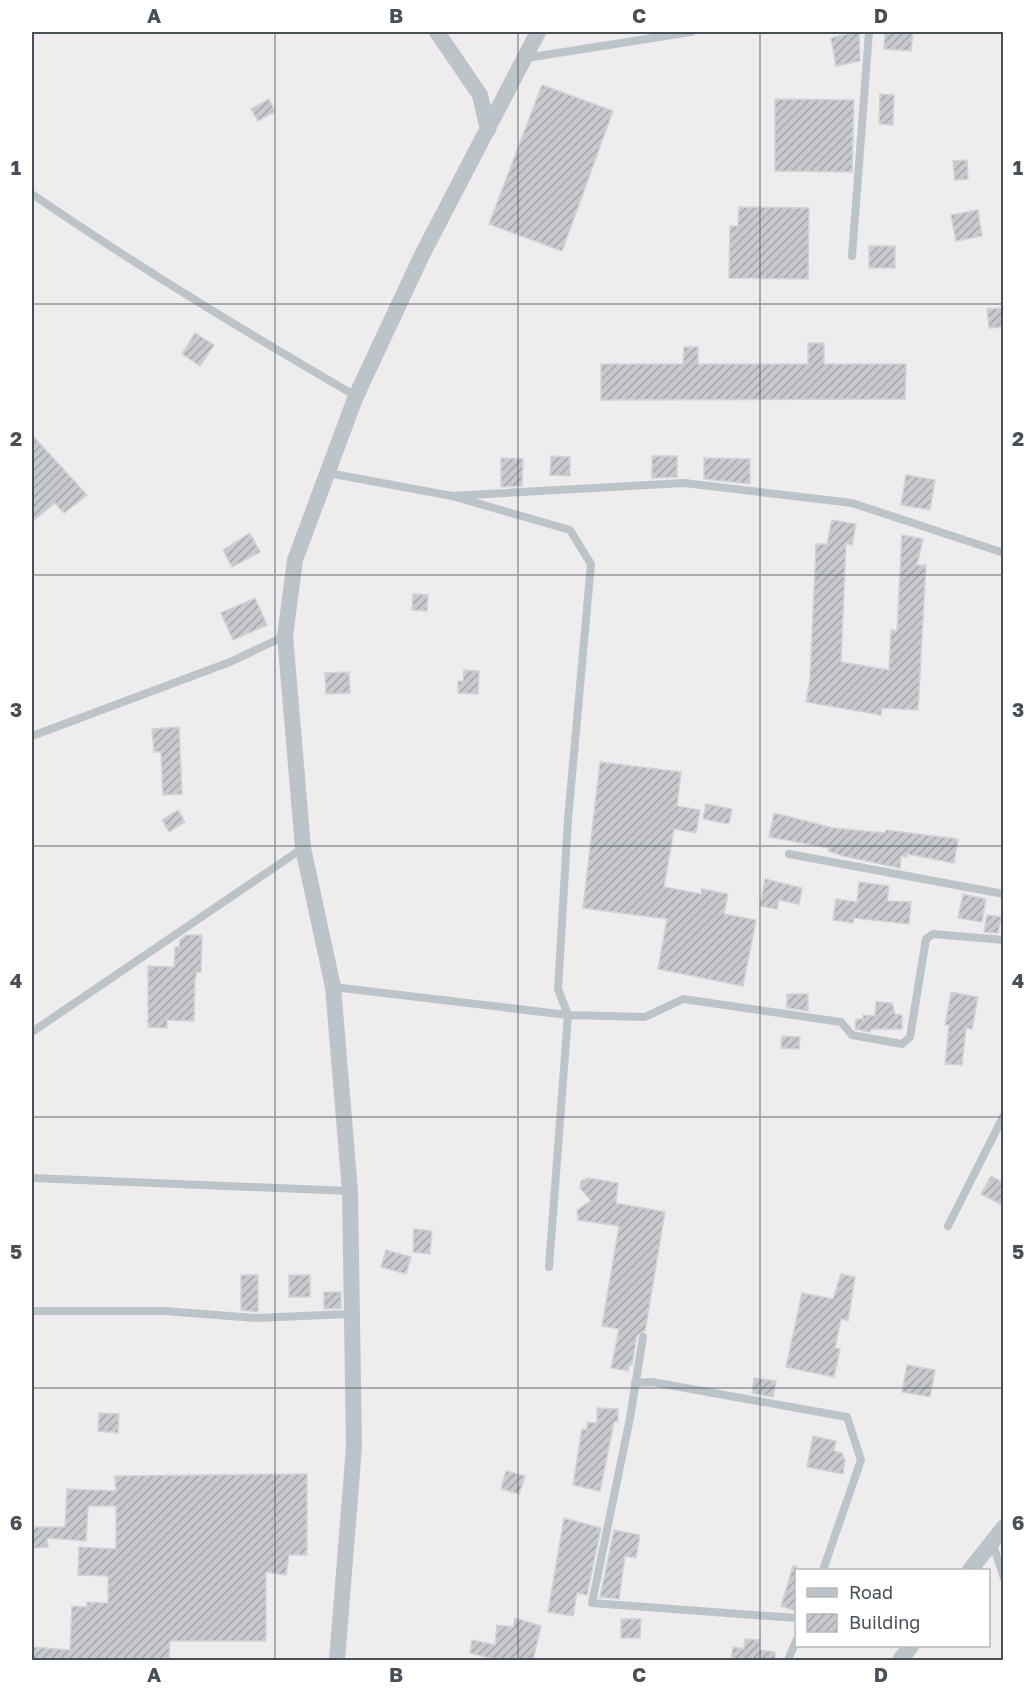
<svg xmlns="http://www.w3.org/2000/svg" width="1035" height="1692" font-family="'Golos Text',sans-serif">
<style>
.building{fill:url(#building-hatch);stroke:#d1d3d7;stroke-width:1.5}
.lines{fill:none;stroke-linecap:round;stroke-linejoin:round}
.lane{stroke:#bcc4ca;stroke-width:8}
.street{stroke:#bcc4ca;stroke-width:16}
.grid{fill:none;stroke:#475057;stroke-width:1.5;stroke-opacity:0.55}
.neatline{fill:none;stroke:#475057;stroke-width:2}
.grid-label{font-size:20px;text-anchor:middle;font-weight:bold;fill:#475057}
</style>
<defs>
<pattern id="building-hatch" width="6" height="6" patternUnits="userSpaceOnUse" patternTransform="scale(1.5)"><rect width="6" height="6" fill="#c7c9cf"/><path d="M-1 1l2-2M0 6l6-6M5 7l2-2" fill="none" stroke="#a3a6ab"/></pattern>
</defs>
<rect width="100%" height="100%" fill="#efeced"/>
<path class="building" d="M 885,32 L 913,32 L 911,51 L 884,49 Z
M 851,33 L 859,33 L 860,61 L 836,66 L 831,38 Z
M 542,85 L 613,111 L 562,251 L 489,224 Z
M 880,94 L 894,95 L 893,125 L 879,124 Z
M 269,99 L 275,112 L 258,121 L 251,109 Z
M 775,99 L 854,100 L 852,172 L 775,171 Z
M 967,160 L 968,179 L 955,180 L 953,161 Z
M 739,207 L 809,208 L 808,279 L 729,278 L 730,226 L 738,226 Z
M 978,210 L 982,236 L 956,241 L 951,215 Z
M 869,246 L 895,246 L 895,268 L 869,268 Z
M 1004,308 L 1004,327 L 989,328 L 987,309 Z
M 195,333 L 214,345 L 200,366 L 182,354 Z
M 808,343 L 824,343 L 824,364 L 906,364 L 905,399 L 601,400 L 601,364 L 683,364 L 684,347 L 698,347 L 698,364 L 808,364 Z
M 32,435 L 87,495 L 64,513 L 55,503 L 32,522 Z
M 551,456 L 570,457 L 570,476 L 550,475 Z
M 652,456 L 677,456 L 677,477 L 652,478 Z
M 501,458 L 523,459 L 522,486 L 501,487 Z
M 704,458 L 750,459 L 750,484 L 704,479 Z
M 906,475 L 935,480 L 930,510 L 901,505 Z
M 832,520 L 856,524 L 852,545 L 846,543 L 841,662 L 889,670 L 891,630 L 897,631 L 902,535 L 923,539 L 917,565 L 926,565 L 918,710 L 882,708 L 881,715 L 806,702 L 810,679 L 816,544 L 827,544 Z
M 250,533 L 260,552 L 232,567 L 223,550 Z
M 413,594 L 428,595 L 427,611 L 412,610 Z
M 255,598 L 267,625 L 233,640 L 221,613 Z
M 464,670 L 479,671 L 478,694 L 458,693 L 458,681 L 463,681 Z
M 349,672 L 350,693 L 326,694 L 325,673 Z
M 179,727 L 182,794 L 163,795 L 161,752 L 154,752 L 152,729 Z
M 600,762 L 681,772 L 677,806 L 700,810 L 696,833 L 674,829 L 664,887 L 701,894 L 702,889 L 728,894 L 724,914 L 756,920 L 743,986 L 658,969 L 667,919 L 583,908 Z
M 706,804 L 732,809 L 729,824 L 703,819 Z
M 178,810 L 185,822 L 169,832 L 162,820 Z
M 774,813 L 833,828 L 885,833 L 886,830 L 958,839 L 954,863 L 907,854 L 907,857 L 901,856 L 900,868 L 843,856 L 828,851 L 829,848 L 769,837 Z
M 765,879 L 802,888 L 799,904 L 779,900 L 777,909 L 760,906 Z
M 859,882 L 889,886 L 887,901 L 911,902 L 909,924 L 854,918 L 853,923 L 833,920 L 836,899 L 857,902 Z
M 963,894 L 986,899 L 982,922 L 958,918 Z
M 987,915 L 1001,917 L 998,933 L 984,932 Z
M 186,935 L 202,935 L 201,972 L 197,972 L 195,979 L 194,1021 L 167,1020 L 167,1028 L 148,1027 L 148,966 L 174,967 L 175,947 L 179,947 L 180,940 Z
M 951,992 L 978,997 L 972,1029 L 966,1028 L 962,1065 L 945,1064 L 949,1025 L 945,1025 Z
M 787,994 L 808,994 L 808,1011 L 787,1008 Z
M 876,1002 L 892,1003 L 895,1014 L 902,1015 L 902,1029 L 871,1029 L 870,1032 L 855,1029 L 856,1019 L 863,1019 L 863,1015 L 875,1016 Z
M 782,1036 L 800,1037 L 799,1049 L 781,1048 Z
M 991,1176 L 1004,1183 L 1004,1206 L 981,1194 Z
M 588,1178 L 618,1183 L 616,1203 L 665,1212 L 645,1331 L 637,1335 L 632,1365 L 629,1364 L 628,1371 L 611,1368 L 619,1329 L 602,1326 L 619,1226 L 578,1220 L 577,1210 L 591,1201 L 580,1188 L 581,1181 Z
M 414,1229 L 432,1231 L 430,1254 L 413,1252 Z
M 386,1250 L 411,1257 L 406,1274 L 381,1267 Z
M 841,1274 L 855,1277 L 848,1321 L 841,1319 L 835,1348 L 840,1349 L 834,1377 L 786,1367 L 802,1293 L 833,1299 Z
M 241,1275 L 258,1275 L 258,1312 L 241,1310 Z
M 289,1275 L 310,1275 L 310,1297 L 289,1297 Z
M 324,1292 L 341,1292 L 341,1308 L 324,1309 Z
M 907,1365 L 935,1370 L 930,1397 L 902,1392 Z
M 754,1378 L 776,1381 L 773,1397 L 752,1393 Z
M 597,1408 L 618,1409 L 618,1422 L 614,1422 L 600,1491 L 573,1485 L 582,1429 L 587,1430 L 587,1422 L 597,1423 Z
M 99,1413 L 119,1414 L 118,1433 L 98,1431 Z
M 813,1436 L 836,1441 L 834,1451 L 842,1453 L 845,1461 L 843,1474 L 807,1467 Z
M 506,1471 L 525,1476 L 519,1494 L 501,1489 Z
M 307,1474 L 307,1555 L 289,1555 L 286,1575 L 266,1572 L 266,1641 L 170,1641 L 169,1660 L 32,1660 L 32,1647 L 70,1650 L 72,1606 L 87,1607 L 87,1602 L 108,1603 L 108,1576 L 78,1575 L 79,1547 L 116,1549 L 116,1506 L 88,1506 L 86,1541 L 47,1538 L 48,1547 L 32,1548 L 32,1527 L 65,1527 L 67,1489 L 116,1491 L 115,1476 Z
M 564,1518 L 601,1528 L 587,1595 L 577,1593 L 573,1616 L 548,1612 Z
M 614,1530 L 640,1535 L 636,1558 L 625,1556 L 619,1599 L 600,1597 Z
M 793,1566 L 796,1566 L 796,1611 L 781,1606 Z
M 515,1618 L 541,1626 L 533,1660 L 497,1660 L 470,1653 L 472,1640 L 495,1645 L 497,1625 L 513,1627 Z
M 621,1619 L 641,1619 L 640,1638 L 621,1638 Z
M 745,1639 L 760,1640 L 759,1650 L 775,1652 L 775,1660 L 731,1660 L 733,1647 L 744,1649 Z"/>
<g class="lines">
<path class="lane" d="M 526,58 L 691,32
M 32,194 C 137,266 245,332 356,396
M 852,256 L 869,32
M 328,473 L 452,496 L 684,483 L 852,503 L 1004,553
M 452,496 L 570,530 L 591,564 L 568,820 L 558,989 L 568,1015 L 549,1267
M 32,736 L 230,662 L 285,636
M 789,854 L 1004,894
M 333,987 L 568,1015 L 645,1017 L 683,999 L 841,1022 L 852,1035 L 902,1044 L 910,1037 L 926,939 L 933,934 L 1004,940
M 32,1032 L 303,848
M 32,1178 L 350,1191
M 948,1226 L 1004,1115
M 32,1311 L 164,1311 L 256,1318 L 350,1314
M 643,1337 L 630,1418 L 592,1603 L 796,1618
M 635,1383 L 652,1382 L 847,1417 L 861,1460 L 823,1570
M 992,1542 L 1004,1578
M 788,1660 L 796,1641"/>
<path class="street" d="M 437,32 L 480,95 L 488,130
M 970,1570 L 1004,1527
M 337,1660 L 354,1447 L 350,1191 L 333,987 L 303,848 L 285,636 L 295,560 L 356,396 L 422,255 L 538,32
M 900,1660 L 911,1646"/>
</g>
<path class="grid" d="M 275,32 L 275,1660M 518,32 L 518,1660M 760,32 L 760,1660M 32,304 L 1004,304M 32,575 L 1004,575M 32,846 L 1004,846M 32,1117 L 1004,1117M 32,1388 L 1004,1388"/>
<rect width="1035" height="1692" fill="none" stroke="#ffffff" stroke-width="66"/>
<rect x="795" y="1569" width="195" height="78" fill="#ffffff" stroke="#b5b9bc" stroke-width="1.5"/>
<rect x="807" y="1588" width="30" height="9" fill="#bcc4ca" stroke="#b5b9bc" stroke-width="1.5"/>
<text x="849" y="1599" font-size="18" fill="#475057">Road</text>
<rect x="807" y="1614" width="30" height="18" fill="url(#building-hatch)" stroke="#b5b9bc" stroke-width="1.5"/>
<text x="849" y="1629" font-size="18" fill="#475057">Building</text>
<rect x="33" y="33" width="969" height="1626" class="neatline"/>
<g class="grid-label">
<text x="154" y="23">A</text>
<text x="396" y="23">B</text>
<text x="639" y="23">C</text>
<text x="881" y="23">D</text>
<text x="16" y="175">1</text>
<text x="1018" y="175">1</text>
<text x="16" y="446">2</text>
<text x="1018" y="446">2</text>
<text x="16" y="717">3</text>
<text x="1018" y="717">3</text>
<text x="16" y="988">4</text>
<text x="1018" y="988">4</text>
<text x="16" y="1259">5</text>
<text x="1018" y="1259">5</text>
<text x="16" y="1530">6</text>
<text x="1018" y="1530">6</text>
<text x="154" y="1682">A</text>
<text x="396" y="1682">B</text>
<text x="639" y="1682">C</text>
<text x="881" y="1682">D</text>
</g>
</svg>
